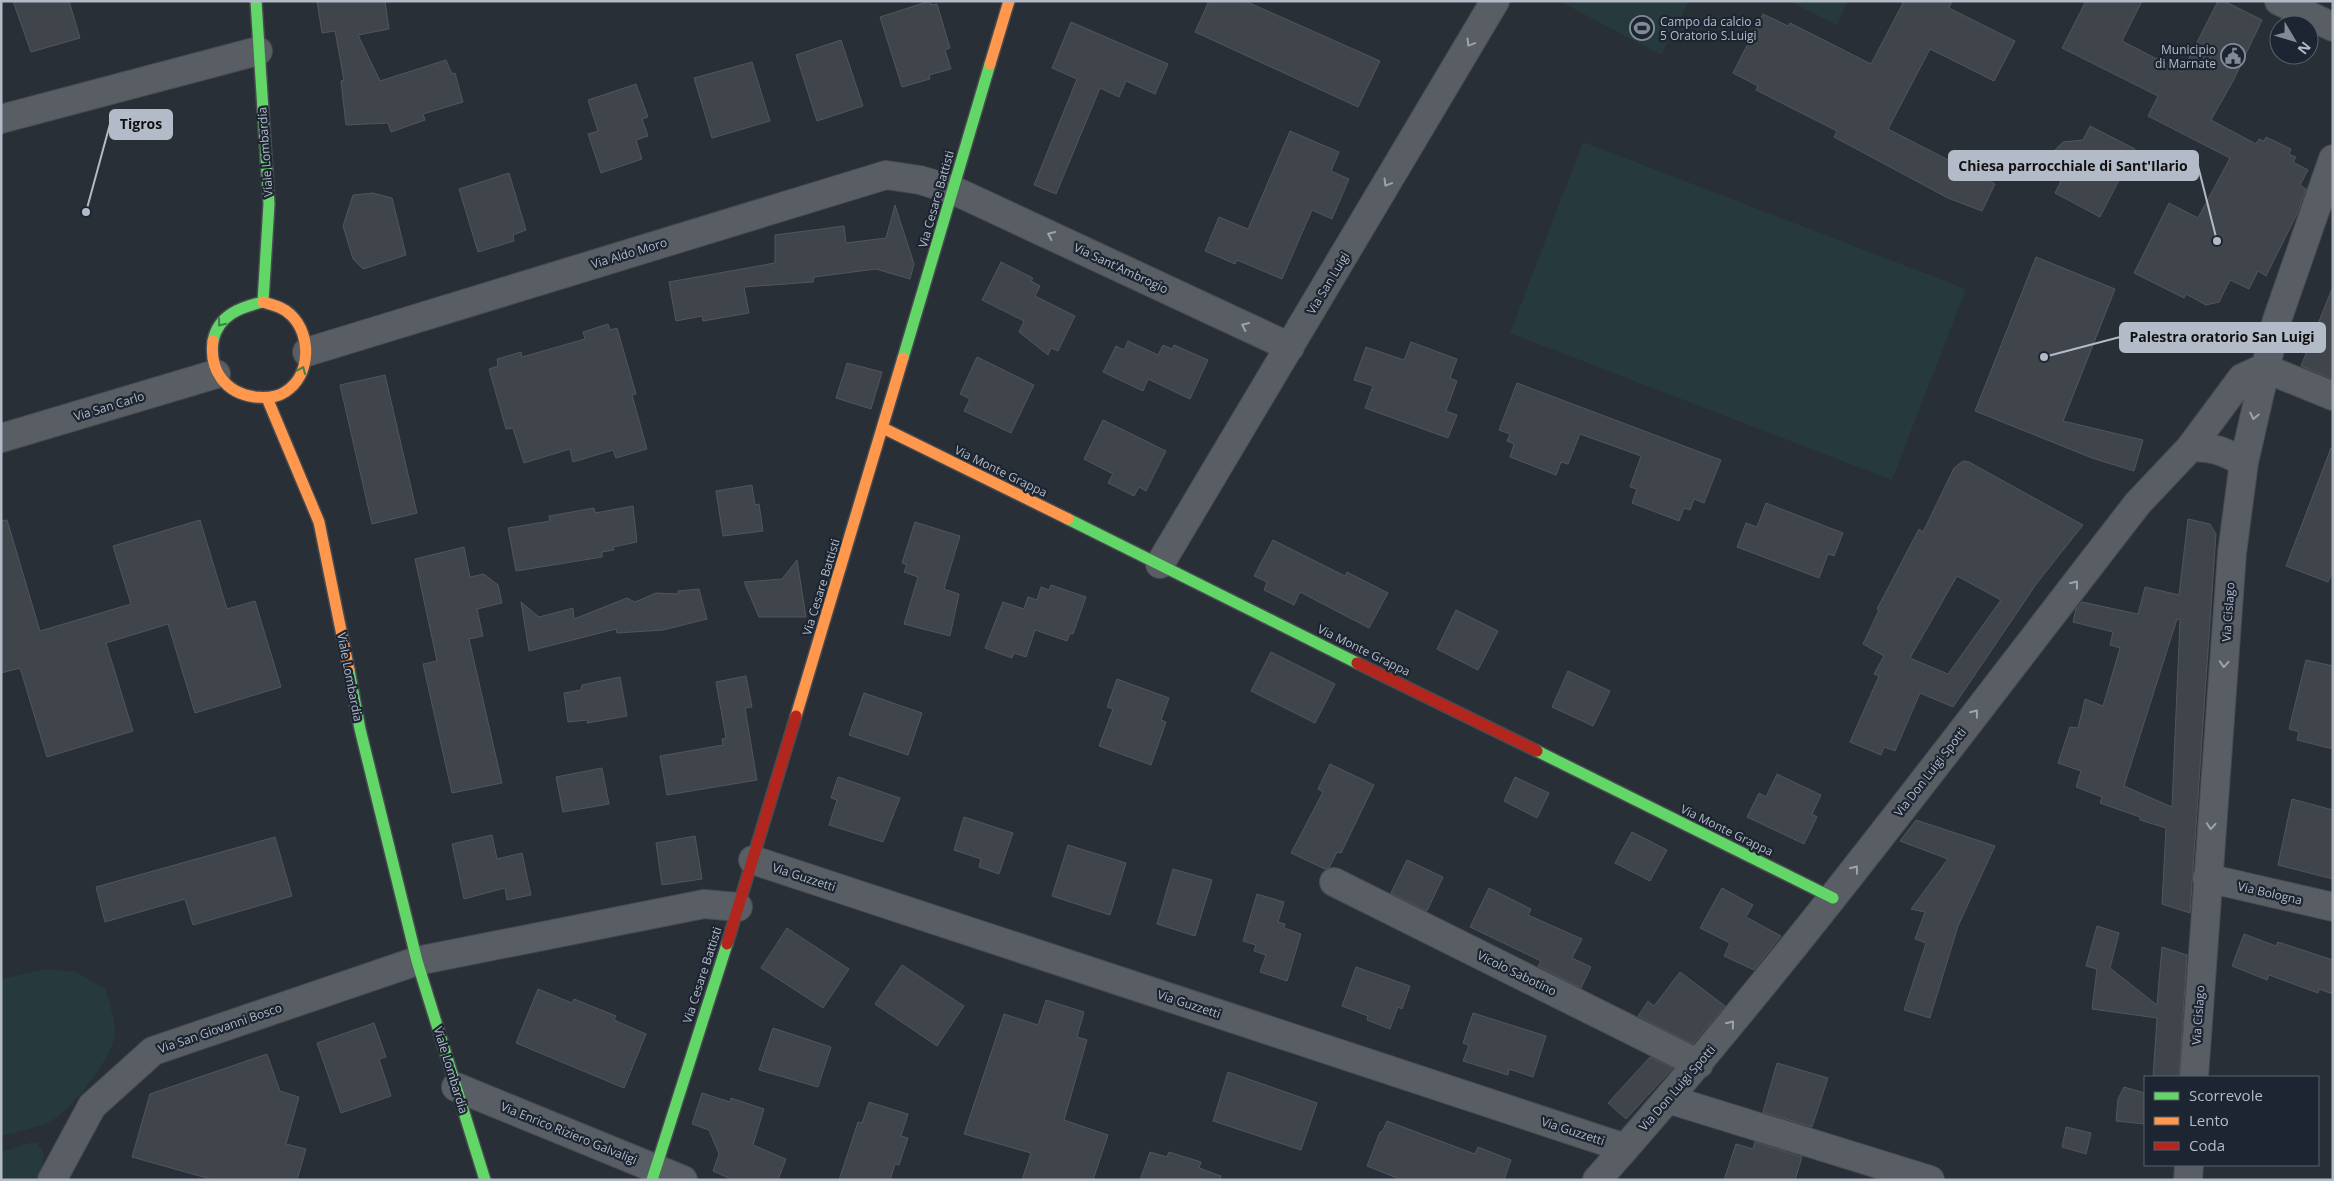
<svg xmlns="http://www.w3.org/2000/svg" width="2334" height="1181" font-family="'Open Sans',sans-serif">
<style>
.green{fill:#26393c}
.building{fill:#40444b;stroke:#51565e;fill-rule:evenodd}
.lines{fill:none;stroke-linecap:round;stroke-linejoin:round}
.street-casing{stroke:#474b51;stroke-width:30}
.fast-casing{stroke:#474b51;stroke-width:14}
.slow-casing{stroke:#474b51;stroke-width:14}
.jam-casing{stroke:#474b51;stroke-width:14}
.street{stroke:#595d64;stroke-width:28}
.fast{stroke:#63d668;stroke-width:11}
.slow{stroke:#ff974d;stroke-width:11}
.jam{stroke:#b3261e;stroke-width:11}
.oneway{stroke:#9ca4af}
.oneway2{stroke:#407e4c}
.labels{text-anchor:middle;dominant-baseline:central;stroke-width:4.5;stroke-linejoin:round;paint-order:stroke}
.poi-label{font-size:12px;fill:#b3bbc8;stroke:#1c2531;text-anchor:start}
.street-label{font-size:12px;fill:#b3bbc8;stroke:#1c2531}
.leader{fill:none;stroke:#b3bbc8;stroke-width:2}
.callout-dot{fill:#b3bbc8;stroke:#1c2531;stroke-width:2}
.callout{fill:#b3bbc8;stroke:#b3bbc8;stroke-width:2}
.callout-label{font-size:14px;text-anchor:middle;font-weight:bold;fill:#111}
</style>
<rect width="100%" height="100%" fill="#292f36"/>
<path class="green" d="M 1559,1 L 1689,1 L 1661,55 Z
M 1789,1 L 1848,1 L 1837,25 Z
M 1583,142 L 1966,289 L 1892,480 L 1510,333 Z
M 46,969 L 76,972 L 106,989 C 109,1002 114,1017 115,1030 C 117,1053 72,1109 53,1120 C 37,1128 18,1132 1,1136 L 1,979 Z
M 30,1143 L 37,1143 L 44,1153 L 41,1180 L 1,1180 L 1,1152 Z"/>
<path class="building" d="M 13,1 L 69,1 L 80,38 L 31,52 Z
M 317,1 L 385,1 L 389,29 L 358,35 L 380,81 L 446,60 L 452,74 L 455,73 L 463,102 L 423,114 L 425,120 L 391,132 L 388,123 L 346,125 L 341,81 L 344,80 L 335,31 L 322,33 Z
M 930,1 L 931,5 L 937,4 L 950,48 L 945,50 L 951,69 L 929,75 L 930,79 L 902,87 L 880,17 Z
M 1209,1 L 1245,1 L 1380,61 L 1358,107 L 1195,32 Z
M 1904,1 L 1952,1 L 1949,8 L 2015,41 L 1994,81 L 1930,49 L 1888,129 L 1995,184 L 1982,211 L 1948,198 L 1834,137 L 1837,131 L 1756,90 L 1758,86 L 1733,73 L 1763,14 L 1788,26 L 1790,23 L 1871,64 Z
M 2086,1 L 2142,1 L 2122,41 L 2182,72 L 2218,1 L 2224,1 L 2262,20 L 2233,81 L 2211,120 L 2256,144 L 2259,139 L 2264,141 L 2266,137 L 2291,149 L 2289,154 L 2296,157 L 2293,162 L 2308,170 L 2300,185 L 2306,189 L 2297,214 L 2266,276 L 2258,271 L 2249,289 L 2230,280 L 2219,302 L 2206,305 L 2186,294 L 2184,298 L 2134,273 L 2169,203 L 2198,218 L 2230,158 L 2148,116 L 2158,96 L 2062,48 Z
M 1071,22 L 1168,64 L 1155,94 L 1126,81 L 1119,97 L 1100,88 L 1056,194 L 1034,185 L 1077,79 L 1052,68 Z
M 841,40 L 863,106 L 817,121 L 796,55 Z
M 752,62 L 770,121 L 712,138 L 694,78 Z
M 636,84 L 648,117 L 642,119 L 648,136 L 636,140 L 642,159 L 601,173 L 588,134 L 598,131 L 588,100 Z
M 2090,126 L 2135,149 L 2100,217 L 2055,193 L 2062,179 L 2054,164 L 2055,150 L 2063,142 L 2083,140 Z
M 1290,131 L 1339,152 L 1331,171 L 1349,179 L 1332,219 L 1312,210 L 1282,279 L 1237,260 L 1235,264 L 1205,251 L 1219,217 L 1248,229 Z
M 509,173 L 526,230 L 513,235 L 514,241 L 478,252 L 459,189 Z
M 373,193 L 392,198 L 406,255 L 363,269 L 353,259 L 343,226 L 353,195 Z
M 895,205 L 914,264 L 910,279 L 876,269 L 814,277 L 813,282 L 744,287 L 749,313 L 703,321 L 702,316 L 676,321 L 669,282 L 775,263 L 775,235 L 844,226 L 846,243 L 886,238 Z
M 2036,257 L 2115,289 L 2063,421 L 2143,440 L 2134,471 L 2092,458 L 1975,411 Z
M 1001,262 L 1033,278 L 1031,281 L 1040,286 L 1035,296 L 1075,316 L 1058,351 L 1051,348 L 1048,355 L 1019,332 L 1024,321 L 982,300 Z
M 2332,289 L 2333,289 L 2333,379 L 2301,366 Z
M 608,324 L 610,330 L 617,328 L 636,394 L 632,395 L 647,449 L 616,458 L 613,450 L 573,462 L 570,449 L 524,463 L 513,428 L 506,429 L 489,369 L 498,366 L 497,359 L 521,352 L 522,357 L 585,339 L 583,332 Z
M 1128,341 L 1158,355 L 1163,345 L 1172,349 L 1174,345 L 1208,360 L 1190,399 L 1148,379 L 1143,391 L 1103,372 L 1116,346 L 1124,350 Z
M 1411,342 L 1457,359 L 1450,378 L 1457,381 L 1446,411 L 1457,415 L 1448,438 L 1365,408 L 1373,386 L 1354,380 L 1366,347 L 1404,360 Z
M 977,357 L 1034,385 L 1011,433 L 964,411 L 970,399 L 960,394 Z
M 847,363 L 882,372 L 871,409 L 836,398 Z
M 385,375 L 417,513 L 372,524 L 340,385 Z
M 1517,383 L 1721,460 L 1704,503 L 1694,499 L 1690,510 L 1684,508 L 1679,521 L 1632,503 L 1637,489 L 1630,487 L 1641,456 L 1580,434 L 1568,464 L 1561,462 L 1556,475 L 1510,457 L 1514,444 L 1507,441 L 1510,434 L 1499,430 Z
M 1103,420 L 1166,451 L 1146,491 L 1139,487 L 1134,496 L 1108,483 L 1113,474 L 1084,459 Z
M 2331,448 L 2333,449 L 2333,570 L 2328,582 L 2286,566 Z
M 1963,461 L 1969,462 L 2083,525 L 2037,583 L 1953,707 L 1920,693 L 1895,751 L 1884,747 L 1881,755 L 1850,742 L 1879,676 L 1874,674 L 1884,656 L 1863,644 L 1879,610 L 1877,609 L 1919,529 L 1923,532 L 1954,468 ZM 1957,576 L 2001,600 L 1948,674 L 1910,658 Z
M 752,485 L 755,505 L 759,504 L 763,531 L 723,536 L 716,491 Z
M 1766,503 L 1843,533 L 1834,556 L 1828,554 L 1819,578 L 1737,547 L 1746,523 L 1757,527 Z
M 633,506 L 637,542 L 613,547 L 614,550 L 602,552 L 602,557 L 516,571 L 508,528 L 550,521 L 549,516 L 594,508 L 595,513 Z
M 2188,519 L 2210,524 L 2216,534 L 2190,913 L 2162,904 L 2166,828 L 2140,820 L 2140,817 L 2100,803 L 2102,797 L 2076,787 L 2081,771 L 2058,763 L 2070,727 L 2078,728 L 2085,699 L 2103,706 L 2120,648 L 2110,645 L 2113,632 L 2073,622 L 2076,609 L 2082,602 L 2138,614 L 2145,587 L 2179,595 ZM 2177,619 L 2180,620 L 2172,807 L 2124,786 Z
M 7,520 L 40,631 L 131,604 L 113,546 L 200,520 L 227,609 L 255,601 L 281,687 L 195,713 L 168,624 L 106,643 L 133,731 L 47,757 L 20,668 L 1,673 L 1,521 Z
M 915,522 L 960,536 L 944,589 L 959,594 L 950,636 L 904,624 L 918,577 L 904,572 L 907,565 L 902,563 Z
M 1273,540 L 1345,576 L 1347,572 L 1388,593 L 1369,628 L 1300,592 L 1294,605 L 1264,590 L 1267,582 L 1254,576 Z
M 464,547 L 470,577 L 484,574 L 498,585 L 502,603 L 477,609 L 483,636 L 469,639 L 502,783 L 452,793 L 423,664 L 437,661 L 415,559 Z
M 797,560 L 806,617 L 759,617 L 744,582 L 782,579 Z
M 1051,585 L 1086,597 L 1073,634 L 1070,633 L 1067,641 L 1035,630 L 1026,657 L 1014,653 L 1012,658 L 985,648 L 1003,602 L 1024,609 L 1028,597 L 1037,600 L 1041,587 L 1049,590 Z
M 699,589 L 707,619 L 663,630 L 617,633 L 616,629 L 529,651 L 521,602 L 539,617 L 573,608 L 574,619 L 627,598 L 635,602 L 656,593 L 678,594 L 678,591 Z
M 1456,610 L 1498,631 L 1478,670 L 1437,649 Z
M 1271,652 L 1335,684 L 1315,723 L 1251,691 Z
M 2306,660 L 2333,666 L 2333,749 L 2297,740 L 2299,732 L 2289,729 Z
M 1568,671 L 1610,691 L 1593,726 L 1552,707 Z
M 746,676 L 752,707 L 745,708 L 757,780 L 667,795 L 660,756 L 723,745 L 722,739 L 726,738 L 716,682 Z
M 620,677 L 627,716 L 587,723 L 588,720 L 568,722 L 564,693 L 581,690 L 582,685 Z
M 1117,679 L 1169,698 L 1161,720 L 1166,722 L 1151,765 L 1099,746 L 1113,709 L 1107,707 Z
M 864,693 L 922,713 L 908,755 L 849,735 Z
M 1330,764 L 1374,785 L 1341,853 L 1337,852 L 1329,868 L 1325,869 L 1291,853 L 1323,792 L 1318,789 Z
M 602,768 L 609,804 L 563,812 L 556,777 Z
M 1777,774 L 1821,795 L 1812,814 L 1817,817 L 1804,844 L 1747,817 L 1759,793 L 1766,797 Z
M 838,777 L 900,798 L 883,842 L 829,825 L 837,800 L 831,798 Z
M 1515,777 L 1549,793 L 1537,818 L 1504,801 Z
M 2292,799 L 2333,810 L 2333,879 L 2278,865 Z
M 964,817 L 1013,833 L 999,874 L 979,867 L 981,859 L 954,850 Z
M 1916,820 L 1995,846 L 1958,926 L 1930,1018 L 1904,1010 L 1926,943 L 1915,939 L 1925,912 L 1911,909 L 1948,859 L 1900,841 Z
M 1632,832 L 1667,850 L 1650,881 L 1615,863 Z
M 492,835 L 497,859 L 522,853 L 531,895 L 507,900 L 505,888 L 464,899 L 452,844 Z
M 695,836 L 702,879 L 662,885 L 656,843 Z
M 275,837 L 292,896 L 193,925 L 185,899 L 105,922 L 96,887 Z
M 1068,845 L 1126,863 L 1110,915 L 1052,896 Z
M 1407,860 L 1443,877 L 1427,911 L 1391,893 Z
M 1173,869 L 1212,880 L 1195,936 L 1157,924 Z
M 1489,888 L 1531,909 L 1528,915 L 1582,939 L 1572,958 L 1591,967 L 1581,988 L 1538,966 L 1541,961 L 1470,927 Z
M 1722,888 L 1753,905 L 1746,917 L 1781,936 L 1754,970 L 1724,956 L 1730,943 L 1700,928 Z
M 1257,894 L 1284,902 L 1278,922 L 1285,924 L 1284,928 L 1301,934 L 1287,981 L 1260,972 L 1266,955 L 1254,951 L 1256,945 L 1243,941 Z
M 2097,926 L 2119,933 L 2110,968 L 2157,1005 L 2162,947 L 2187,955 L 2179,1077 L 2153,1077 L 2157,1018 L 2092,1009 L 2097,969 L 2086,966 Z
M 787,928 L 849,969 L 823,1008 L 761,968 Z
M 2244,934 L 2276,946 L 2278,942 L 2333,960 L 2333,994 L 2319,989 L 2318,993 L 2269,975 L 2267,980 L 2232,966 Z
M 902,965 L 964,1006 L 937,1046 L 875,1004 Z
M 1356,967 L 1410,986 L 1402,1009 L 1398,1007 L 1390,1029 L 1367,1020 L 1368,1016 L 1342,1006 Z
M 1680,972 L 1725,1006 L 1693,1044 L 1638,1016 L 1648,1001 L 1654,1006 Z
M 538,989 L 572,1003 L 574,999 L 616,1016 L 614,1020 L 646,1034 L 624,1088 L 516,1043 Z
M 1046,1000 L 1084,1012 L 1077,1037 L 1087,1040 L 1064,1120 L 1108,1135 L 1093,1180 L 1022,1180 L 1031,1153 L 964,1134 L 1004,1014 L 1038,1025 Z
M 1473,1013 L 1546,1036 L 1533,1077 L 1509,1069 L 1508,1075 L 1463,1061 L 1469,1045 L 1463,1043 Z
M 374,1023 L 386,1057 L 379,1059 L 391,1096 L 341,1113 L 317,1043 Z
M 773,1028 L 831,1047 L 818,1087 L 759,1070 Z
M 267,1054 L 280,1091 L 299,1097 L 286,1144 L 306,1149 L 297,1180 L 214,1180 L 132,1157 L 150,1094 Z
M 1650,1057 L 1673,1068 L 1626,1119 L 1608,1103 Z
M 1777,1063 L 1828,1078 L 1812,1127 L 1763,1112 Z
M 1228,1072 L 1317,1103 L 1301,1150 L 1213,1121 Z
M 2124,1087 L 2145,1093 L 2145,1124 L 2116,1121 L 2118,1099 Z
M 702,1093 L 730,1102 L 731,1098 L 764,1109 L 753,1145 L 786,1159 L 778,1180 L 733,1180 L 713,1171 L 719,1154 L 709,1130 L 692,1124 Z
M 869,1102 L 908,1114 L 901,1136 L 908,1138 L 899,1165 L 895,1164 L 890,1180 L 839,1180 L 858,1122 L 862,1123 Z
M 1387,1121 L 1475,1154 L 1478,1147 L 1511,1160 L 1504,1180 L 1402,1180 L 1367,1166 L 1380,1132 L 1382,1132 Z
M 2066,1127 L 2091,1133 L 2086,1154 L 2062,1147 Z
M 1755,1142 L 1802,1157 L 1795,1180 L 1724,1180 L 1736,1144 L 1753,1149 Z
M 1150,1152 L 1167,1157 L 1169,1152 L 1201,1162 L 1199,1168 L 1221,1176 L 1220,1180 L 1140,1180 Z"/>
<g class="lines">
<defs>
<path id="street" d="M 2279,1 L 2333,27
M 1,119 L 258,51
M 307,352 L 886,175 L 920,180 L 953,190 L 1290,347
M 2264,368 L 2333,396
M 1,438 L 216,374
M 2190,448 C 2211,445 2226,453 2244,462
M 1160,564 L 1495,1
M 753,860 L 1625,1148
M 2207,878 L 2333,907
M 1334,882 L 1699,1064
M 2194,1077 L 2232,553 L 2244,462 L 2276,323 L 2333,159
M 456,1087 L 683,1180
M 1668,1099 L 1930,1180
M 52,1180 L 92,1106 L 153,1051 L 417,961 L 704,904 L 738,907
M 1597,1180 C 1789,964 1961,731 2138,503 L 2190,448 L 2242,378 L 2264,368
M 2188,1180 L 2189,1165"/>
<path id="fast" d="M 256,1 L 269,204 L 263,302
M 213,341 C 218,315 241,307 263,302
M 903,358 L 990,64
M 1068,519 L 1357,663
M 349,670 L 360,729 L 417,961 L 485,1180
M 1537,751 L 1833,898
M 652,1180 L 727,944"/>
<path id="slow" d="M 990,64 L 1009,1
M 213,341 C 209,370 225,393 255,397 C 266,398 276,398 285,392 C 311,376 312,335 291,315 C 283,307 273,305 263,302
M 267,398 L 319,522 L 349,670
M 883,428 L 1068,519
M 796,716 L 903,358"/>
<path id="jam" d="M 1357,663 L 1537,751
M 727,944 L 796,716"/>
</defs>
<use href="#street" class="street-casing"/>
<use href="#fast" class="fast-casing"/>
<use href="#slow" class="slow-casing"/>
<use href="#jam" class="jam-casing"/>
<use href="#street" class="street"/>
<use href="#fast" class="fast"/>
<use href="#slow" class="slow"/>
<use href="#jam" class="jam"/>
</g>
<defs><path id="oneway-chevron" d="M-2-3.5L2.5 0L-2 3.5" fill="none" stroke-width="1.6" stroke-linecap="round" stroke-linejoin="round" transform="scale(1.25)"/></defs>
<g class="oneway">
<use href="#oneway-chevron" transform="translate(1470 43) rotate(121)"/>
<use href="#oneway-chevron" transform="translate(1387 183) rotate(121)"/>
<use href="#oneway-chevron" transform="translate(1051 235) rotate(-155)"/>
<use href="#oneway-chevron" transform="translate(1245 326) rotate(-155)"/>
<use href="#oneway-chevron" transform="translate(2254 416) rotate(102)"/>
<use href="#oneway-chevron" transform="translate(2075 584) rotate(-52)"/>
<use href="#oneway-chevron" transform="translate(2224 664) rotate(94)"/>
<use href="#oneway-chevron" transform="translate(1975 713) rotate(-52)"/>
<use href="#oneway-chevron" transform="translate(2211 826) rotate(94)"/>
<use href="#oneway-chevron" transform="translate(1855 869) rotate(-52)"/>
<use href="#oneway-chevron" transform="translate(1731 1024) rotate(-51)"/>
</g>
<g class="oneway2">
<use href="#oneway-chevron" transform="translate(221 323) rotate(128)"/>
<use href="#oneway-chevron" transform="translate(302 370) rotate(-67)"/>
</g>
<defs>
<symbol id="stadium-ring" viewBox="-11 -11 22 22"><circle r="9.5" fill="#1c2531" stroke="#838a95" stroke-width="1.5"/><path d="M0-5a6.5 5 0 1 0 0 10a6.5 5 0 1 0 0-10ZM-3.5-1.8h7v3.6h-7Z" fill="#838a95"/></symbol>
<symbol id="civic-ring" viewBox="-11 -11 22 22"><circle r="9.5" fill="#1c2531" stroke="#838a95" stroke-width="1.5"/><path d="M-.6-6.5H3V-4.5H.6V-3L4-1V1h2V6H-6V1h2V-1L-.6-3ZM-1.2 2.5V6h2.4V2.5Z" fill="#838a95"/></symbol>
</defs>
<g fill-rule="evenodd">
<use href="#stadium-ring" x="1628" y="14" width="28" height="28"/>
<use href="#civic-ring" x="2219" y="42" width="28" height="28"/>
</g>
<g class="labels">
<g class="poi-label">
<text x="1660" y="21">Campo da calcio a<tspan x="1660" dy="14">5 Oratorio S.Luigi</tspan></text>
<text x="2216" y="49" text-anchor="end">Municipio<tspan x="2216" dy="14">di Marnate</tspan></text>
</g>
<g class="street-label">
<text transform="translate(265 152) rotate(-94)">Viale Lombardia</text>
<text transform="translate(936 199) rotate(-74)">Via Cesare Battisti</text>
<text transform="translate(629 253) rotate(-17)">Via Aldo Moro</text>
<text transform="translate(1121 268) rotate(25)">Via Sant'Ambrogio</text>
<text transform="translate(1328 283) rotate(-59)">Via San Luigi</text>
<text transform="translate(109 406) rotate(-17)">Via San Carlo</text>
<text transform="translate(1001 471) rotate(26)">Via Monte Grappa</text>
<text transform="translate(821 587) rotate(-73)">Via Cesare Battisti</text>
<text transform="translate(2228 612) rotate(-86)">Via Cislago</text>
<text transform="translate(1364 650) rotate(26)">Via Monte Grappa</text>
<text transform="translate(350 677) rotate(79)">Viale Lombardia</text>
<text transform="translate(1930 772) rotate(-52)">Via Don Luigi Spotti</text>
<text transform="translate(1727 830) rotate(26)">Via Monte Grappa</text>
<text transform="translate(804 877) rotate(18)">Via Guzzetti</text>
<text transform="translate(2270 893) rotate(13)">Via Bologna</text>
<text transform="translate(1517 973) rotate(26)">Vicolo Sabotino</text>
<text transform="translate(702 975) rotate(-72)">Via Cesare Battisti</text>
<text transform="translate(1189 1004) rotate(18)">Via Guzzetti</text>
<text transform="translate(2198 1015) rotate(-86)">Via Cislago</text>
<text transform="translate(220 1028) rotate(-19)">Via San Giovanni Bosco</text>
<text transform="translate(451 1070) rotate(73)">Viale Lombardia</text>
<text transform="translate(1677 1088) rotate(-49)">Via Don Luigi Spotti</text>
<text transform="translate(1573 1131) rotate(18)">Via Guzzetti</text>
<text transform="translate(569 1133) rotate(22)">Via Enrico Riziero Galvaligi</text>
</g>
</g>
<path class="leader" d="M86 212L110 124M2217 241L2198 166M2044 357L2120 337"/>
<g class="callout-dot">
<circle cx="86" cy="212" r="5"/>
<circle cx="2217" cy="241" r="5"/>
<circle cx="2044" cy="357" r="5"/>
</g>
<g class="callout">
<rect x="110" y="110" width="62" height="29" rx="5"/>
<rect x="1949" y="151" width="249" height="29" rx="5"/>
<rect x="2120" y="323" width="205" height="29" rx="5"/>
</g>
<g class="callout-label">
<text x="141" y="129">Tigros</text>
<text x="2073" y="171">Chiesa parrocchiale di Sant'Ilario</text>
<text x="2222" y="342">Palestra oratorio San Luigi</text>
</g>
<rect width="2334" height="1181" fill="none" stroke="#b3bbc8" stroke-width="5"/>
<rect x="2144" y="1076" width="175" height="90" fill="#1c2531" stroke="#58616d"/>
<rect x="2154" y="1092" width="25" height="8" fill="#63d668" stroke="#58616d"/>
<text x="2189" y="1101" font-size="15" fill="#b3bbc8">Scorrevole</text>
<rect x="2154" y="1117" width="25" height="8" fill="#ff974d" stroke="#58616d"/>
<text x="2189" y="1126" font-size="15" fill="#b3bbc8">Lento</text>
<rect x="2154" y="1142" width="25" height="8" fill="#b3261e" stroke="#58616d"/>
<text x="2189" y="1151" font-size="15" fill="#b3bbc8">Coda</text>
<g transform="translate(2294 40) rotate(128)"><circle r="24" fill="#1c2531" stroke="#58616d"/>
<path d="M0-4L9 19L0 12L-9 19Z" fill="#838a95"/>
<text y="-8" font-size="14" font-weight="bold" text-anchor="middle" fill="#b3bbc8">N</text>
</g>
</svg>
